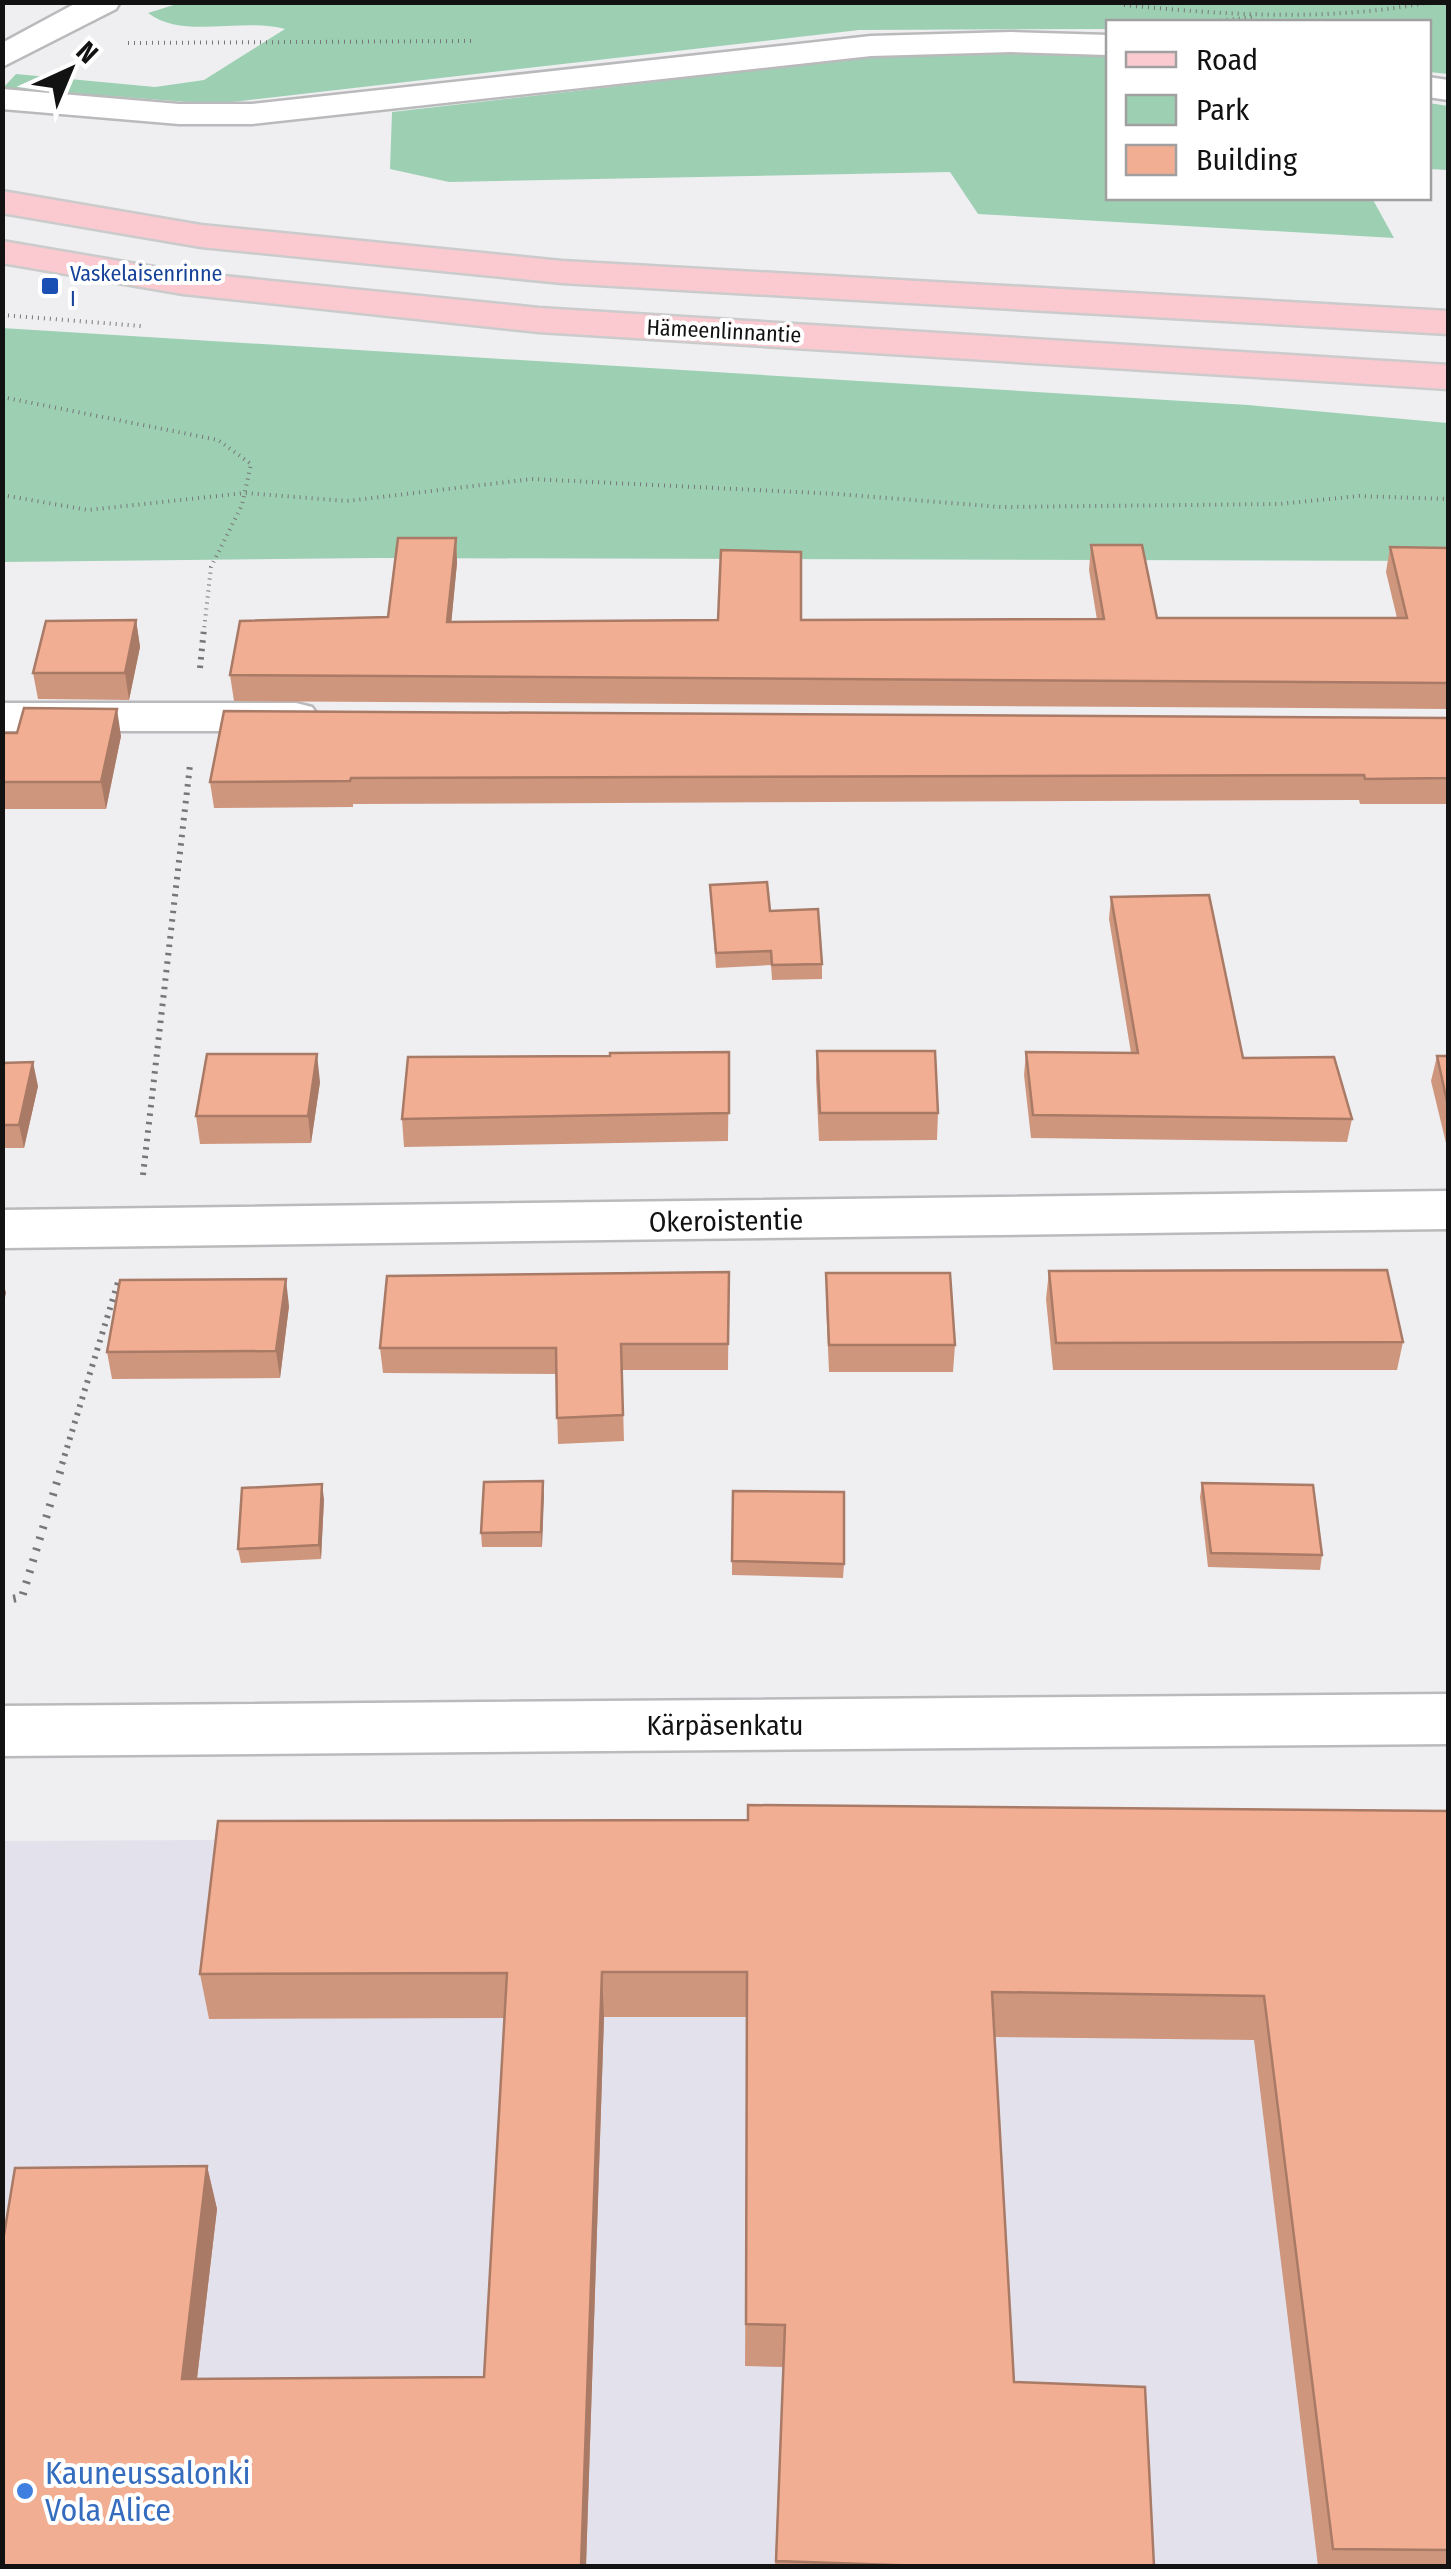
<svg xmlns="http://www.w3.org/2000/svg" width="1451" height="2569" font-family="'Fira Sans Condensed',sans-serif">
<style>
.built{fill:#e3e2ec}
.green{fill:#9dd0b3}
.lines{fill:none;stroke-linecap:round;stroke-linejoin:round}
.minor-casing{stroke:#bababd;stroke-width:5}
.major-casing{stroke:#cbcbcb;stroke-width:5}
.path-far2{stroke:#777779;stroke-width:4;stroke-dasharray:1 5;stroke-linecap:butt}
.path-far1{stroke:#777779;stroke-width:6;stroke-dasharray:2.5 6;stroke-linecap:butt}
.path{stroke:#777779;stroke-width:8;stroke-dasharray:2.5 9;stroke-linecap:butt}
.minor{fill:#fff;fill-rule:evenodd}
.major{fill:#fbcad1;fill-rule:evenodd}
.wall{fill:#cf967e}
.shaded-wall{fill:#a97a66}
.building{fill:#f1ae92;stroke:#a97a66;stroke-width:2.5}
.transit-dot{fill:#1a4fb4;stroke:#fff;stroke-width:4}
.shop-dot{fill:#3f7fe0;stroke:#fff;stroke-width:4}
.labels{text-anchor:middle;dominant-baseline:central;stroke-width:8;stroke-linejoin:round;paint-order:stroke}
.far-transit-label{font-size:22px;fill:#164399;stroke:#fff;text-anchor:start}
.far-street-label{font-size:22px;fill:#121213;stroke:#fff}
.street-label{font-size:28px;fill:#121213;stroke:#fff}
.near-shop-label{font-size:32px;fill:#366cbe;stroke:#fff;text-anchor:start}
</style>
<rect width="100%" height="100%" fill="#efeff2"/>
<path class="built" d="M 1448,1834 L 1448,2566 L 3,2566 L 2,1841 Z"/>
<path class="green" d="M 180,3 L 1448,3 L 1448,74 L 1429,72 L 1428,22 L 1108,22 L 1108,29 L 859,30 L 215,104 L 3,88 L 16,74 L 155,87 L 204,80 L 285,29 C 242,17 183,40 148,13 Z
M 1038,47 L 1108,52 L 1108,198 L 1372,198 L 1394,238 L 978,214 L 950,172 L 449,182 L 390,169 L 392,112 L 880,56 Z
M 1429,103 L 1448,106 L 1448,170 L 1429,169 Z
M 2,328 L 1248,405 L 1448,423 L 1448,561 L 374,558 L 3,562 Z"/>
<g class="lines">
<defs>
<path id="minor" d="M 78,2 L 120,2 L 116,9 L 2,67 L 2,43 Z
M 1011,32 L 1108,35 L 1108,55 L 1011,52 L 871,56 L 252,124 L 179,124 L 2,109 L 2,89 L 179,104 L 252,104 L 871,36 Z
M 1428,77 L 1448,80 L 1448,100 L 1428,97 Z
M 2,703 L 296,703 L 312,707 L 319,717 L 312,727 L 296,731 L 2,731 Z
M 1448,1191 L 1448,1229 L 2,1248 L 2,1210 Z
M 1448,1694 L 1448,1744 L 2,1756 L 2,1706 Z"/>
<path id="major" d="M 2,191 L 201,225 L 562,261 L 1448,311 L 1448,334 L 562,283 L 201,247 L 2,213 Z
M 2,241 L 183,272 L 539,308 L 1448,365 L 1448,389 L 539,332 L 183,294 L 2,263 Z"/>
</defs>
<use href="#minor" class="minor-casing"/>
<use href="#major" class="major-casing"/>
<path class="path-far2" d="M 1124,5 C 1227,15 1328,22 1431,2
M 1209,22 L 1253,17
M 128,43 L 476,41
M 2,315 L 141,326
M 2,397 L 218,440 L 251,464 L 242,505 L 211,567 L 204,630
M 2,495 L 88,510 L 245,493 L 347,501 L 532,479 L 837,494 L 1001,507 L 1279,504 L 1359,496 L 1448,499"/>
<path class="path-far1" d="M 200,668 L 204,628
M 143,1175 L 190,765
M 62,1464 L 119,1279"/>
<path class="path" d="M 2,1601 L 22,1597 L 63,1462"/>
<use href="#minor" class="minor"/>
<use href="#major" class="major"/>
</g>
<path class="wall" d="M 456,538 L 457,563 L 451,622 L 1097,620 L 1089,570 L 1091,545 L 1157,618 L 1397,618 L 1386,572 L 1390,547 L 1448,548 L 1448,709 L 234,701 L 230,675 L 388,617 Z
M 136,620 L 140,647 L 129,700 L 38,699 L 33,673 Z
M 1448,718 L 1448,804 L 1360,804 L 1359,800 L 353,804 L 353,807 L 214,808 L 210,782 Z
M 2,733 L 121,736 L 106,809 L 2,809 Z
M 710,885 L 770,911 L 822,964 L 822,979 L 772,980 L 771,965 L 716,968 Z
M 1111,897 L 1243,1058 L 1352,1119 L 1347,1142 L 1031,1138 L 1024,1075 L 1026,1052 L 1131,1053 L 1109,919 Z
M 817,1051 L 938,1113 L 937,1140 L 819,1141 L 816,1078 Z
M 729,1052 L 728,1141 L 404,1147 L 402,1119 L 610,1056 Z
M 1437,1056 L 1448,1056 L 1448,1143 L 1446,1143 L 1431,1081 Z
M 2,1063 L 38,1086 L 24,1148 L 2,1148 Z
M 320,1082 L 311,1143 L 200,1144 L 196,1116 Z
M 1049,1271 L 1403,1342 L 1397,1370 L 1053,1370 L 1046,1299 Z
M 729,1272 L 728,1370 L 622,1370 L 624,1441 L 558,1444 L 556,1374 L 383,1373 L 380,1348 Z
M 826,1273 L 955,1345 L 953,1372 L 829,1372 L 826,1301 Z
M 289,1306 L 280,1378 L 112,1379 L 107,1352 Z
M 543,1481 L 542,1547 L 482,1547 L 481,1533 Z
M 1202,1483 L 1322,1555 L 1320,1570 L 1208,1567 L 1200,1497 Z
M 324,1499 L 321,1559 L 241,1563 L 238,1549 Z
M 732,1561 L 844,1564 L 843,1578 L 732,1575 Z
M 1448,1811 L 1448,2566 L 1318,2566 L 1254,2040 L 995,2037 L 1014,2382 L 1154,2566 L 775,2566 L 783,2367 L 745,2366 L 747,2017 L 604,2017 L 586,2566 L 2,2566 L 207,2166 L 217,2209 L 197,2379 L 484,2377 L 504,2018 L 209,2019 L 200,1974 L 748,1820 Z"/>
<path class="shaded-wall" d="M 456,538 L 457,563 L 449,647 L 447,622 Z
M 136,620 L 140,647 L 129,700 L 125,673 Z
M 117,709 L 121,736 L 106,809 L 101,782 Z
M 317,1054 L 320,1082 L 311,1143 L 308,1116 Z
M 33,1062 L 38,1086 L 24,1148 L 19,1125 Z
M 2,1277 L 6,1293 L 2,1310 Z
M 286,1279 L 289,1306 L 280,1378 L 276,1351 Z
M 543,1481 L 544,1496 L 542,1547 L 541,1532 Z
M 322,1484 L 324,1499 L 321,1559 L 319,1545 Z
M 602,1972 L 604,2017 L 586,2566 L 581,2566 Z
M 207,2166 L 217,2209 L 192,2420 L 182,2379 Z"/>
<path class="building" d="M 398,538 L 456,538 L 447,622 L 718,620 L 721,550 L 801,552 L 801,620 L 1104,619 L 1091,545 L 1142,545 L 1157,618 L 1407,618 L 1390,547 L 1448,548 L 1448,683 L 230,675 L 240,621 L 388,617 Z
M 136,620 L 125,673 L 33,673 L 46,621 Z
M 24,708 L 117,709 L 101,782 L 2,782 L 2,733 L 17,733 Z
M 224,711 L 1448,718 L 1448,778 L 1365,779 L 1364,775 L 351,778 L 350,781 L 210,782 Z
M 767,882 L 770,911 L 818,909 L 822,964 L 772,965 L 771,951 L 716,953 L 710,885 Z
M 1209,895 L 1243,1058 L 1334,1057 L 1352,1119 L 1033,1115 L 1026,1052 L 1138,1053 L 1111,897 Z
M 817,1051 L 935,1051 L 938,1113 L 820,1113 Z
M 729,1052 L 729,1113 L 402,1119 L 408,1057 L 610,1056 L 610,1053 Z
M 207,1054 L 317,1054 L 308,1116 L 196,1116 Z
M 1437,1056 L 1448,1056 L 1448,1106 Z
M 33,1062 L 19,1125 L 2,1125 L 2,1063 Z
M 1387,1270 L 1403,1342 L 1056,1343 L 1049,1271 Z
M 729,1272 L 728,1344 L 621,1344 L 623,1415 L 557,1418 L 556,1348 L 380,1348 L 387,1276 Z
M 826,1273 L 950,1273 L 955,1345 L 829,1345 Z
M 286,1279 L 276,1351 L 107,1352 L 120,1280 Z
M 543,1481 L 541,1532 L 481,1533 L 484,1482 Z
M 1202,1483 L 1313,1485 L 1322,1555 L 1211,1553 Z
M 322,1484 L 319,1545 L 238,1549 L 242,1488 Z
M 733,1491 L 844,1492 L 844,1564 L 732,1561 Z
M 748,1805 L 1448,1811 L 1448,2550 L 1333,2549 L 1264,1996 L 992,1992 L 1014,2382 L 1145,2387 L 1154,2566 L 924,2566 L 776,2561 L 785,2325 L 746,2324 L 747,1972 L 602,1972 L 581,2566 L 2,2566 L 2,2247 L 15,2168 L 207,2166 L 182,2379 L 484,2377 L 507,1973 L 200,1974 L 218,1821 L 748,1820 Z"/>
<rect class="transit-dot" x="40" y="276" width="20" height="20" rx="5"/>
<circle class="shop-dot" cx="25" cy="2491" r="10"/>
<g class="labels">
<g class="far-transit-label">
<text x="70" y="273">Vaskelaisenrinne<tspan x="70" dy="25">I</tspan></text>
</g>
<g class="far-street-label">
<text transform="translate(724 331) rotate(3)">Hämeenlinnantie</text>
</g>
<g class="street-label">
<text transform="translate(726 1221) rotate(-1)">Okeroistentie</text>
<text x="725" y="1725">Kärpäsenkatu</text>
</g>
<g class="near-shop-label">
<text x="45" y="2473">Kauneussalonki<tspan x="45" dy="37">Vola Alice</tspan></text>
</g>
</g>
<rect width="1451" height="2569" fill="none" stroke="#121213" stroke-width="10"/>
<rect x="1106" y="20" width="325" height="180" fill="#ffffff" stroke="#a0a0a1" stroke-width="2.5"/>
<rect x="1126" y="52" width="50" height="15" fill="#fbcad1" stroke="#a0a0a1" stroke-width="2.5"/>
<text x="1196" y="70" font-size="30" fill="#121213">Road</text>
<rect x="1126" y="95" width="50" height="30" fill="#9dd0b3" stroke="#a0a0a1" stroke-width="2.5"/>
<text x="1196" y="120" font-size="30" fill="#121213">Park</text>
<rect x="1126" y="145" width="50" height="30" fill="#f1ae92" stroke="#a0a0a1" stroke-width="2.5"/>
<text x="1196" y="170" font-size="30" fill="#121213">Building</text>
<g transform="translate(70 70) rotate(44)" stroke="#ffffff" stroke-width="8" paint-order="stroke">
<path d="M0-8L18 38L0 25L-18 38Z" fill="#121213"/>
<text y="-15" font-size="28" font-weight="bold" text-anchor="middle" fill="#121213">N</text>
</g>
</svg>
